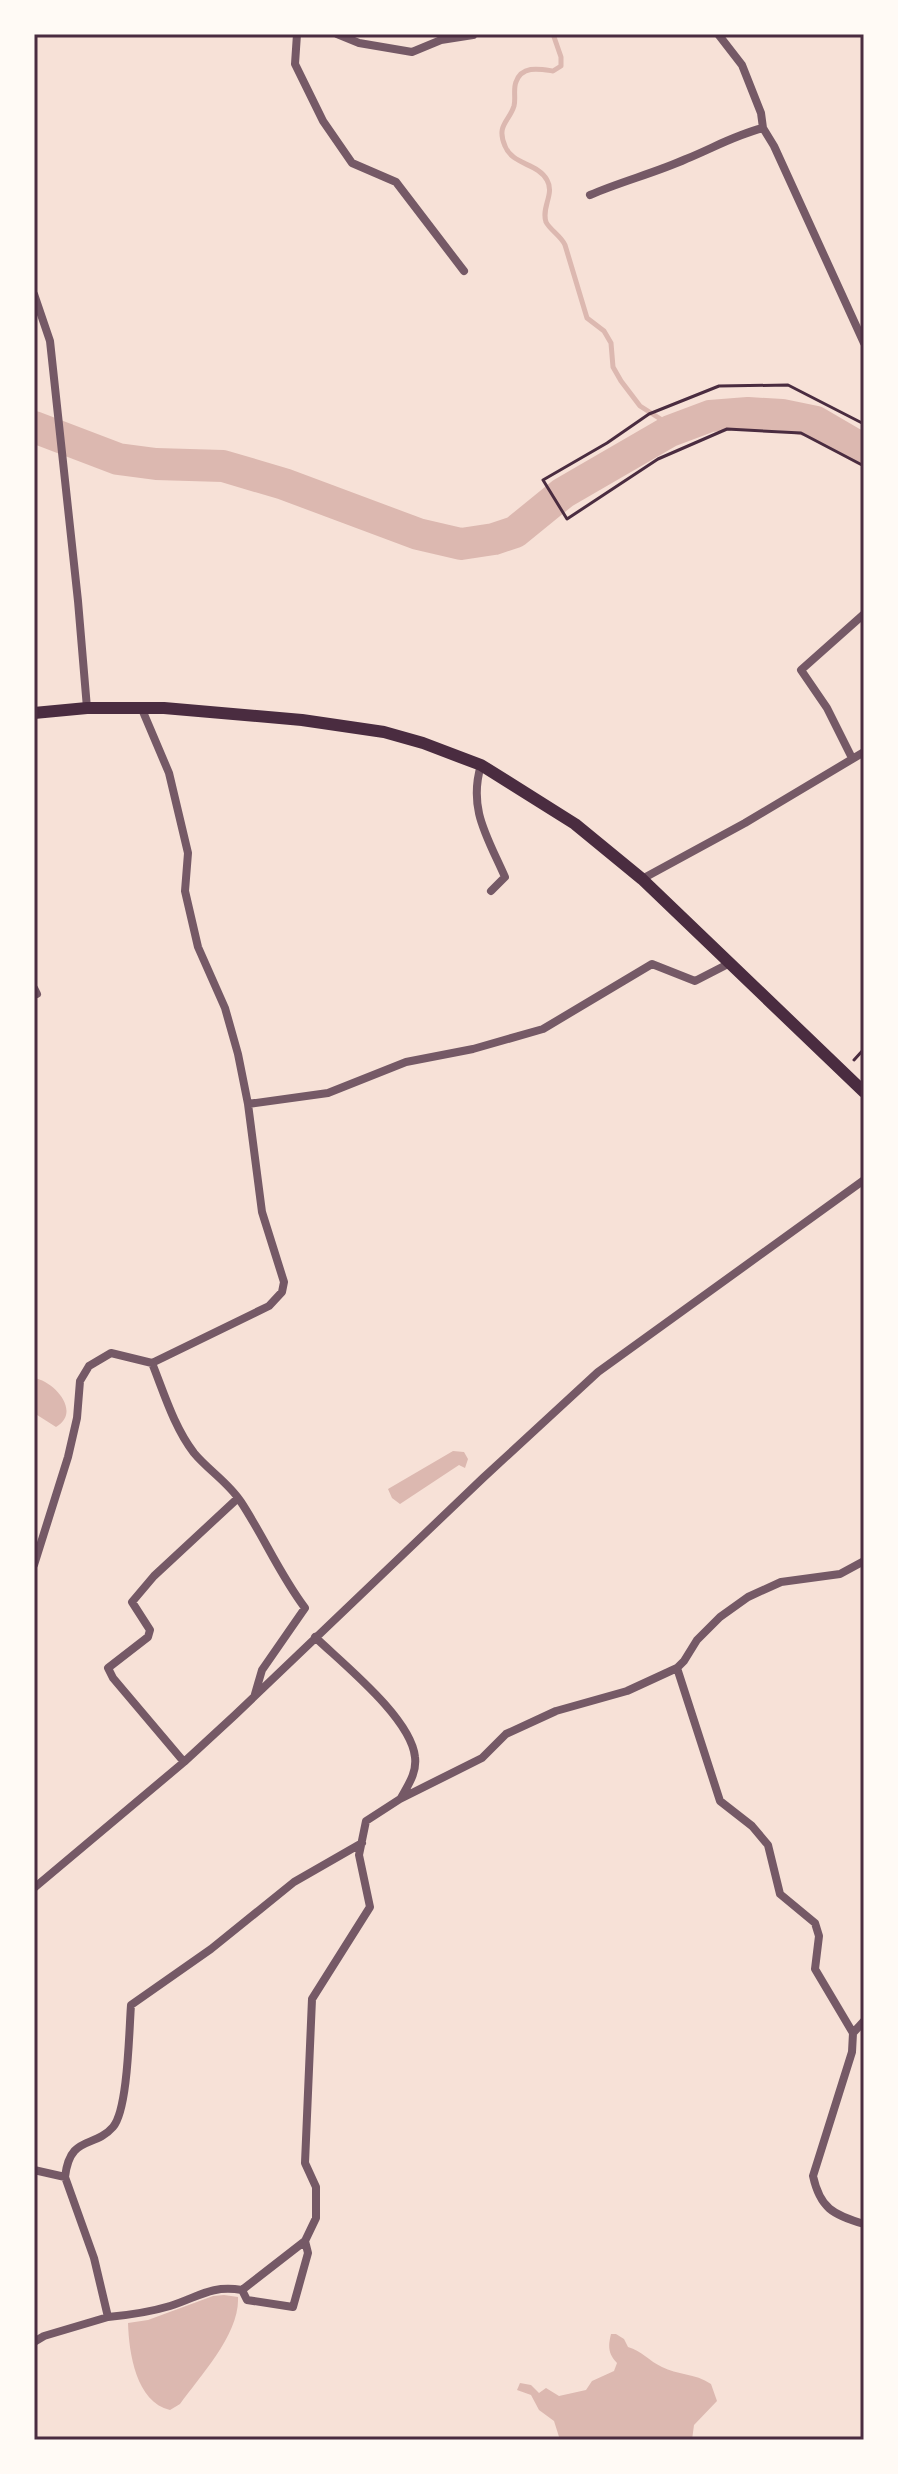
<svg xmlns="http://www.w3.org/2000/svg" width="898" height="2474" font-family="Literata,serif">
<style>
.water{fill:#dcb8b0}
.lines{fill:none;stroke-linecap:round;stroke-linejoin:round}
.stream{stroke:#dcb8b0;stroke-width:5}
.river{stroke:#dcb8b0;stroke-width:32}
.path{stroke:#4a2c40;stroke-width:3}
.minor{stroke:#755966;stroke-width:8}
.primary{stroke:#4a2c40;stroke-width:12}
.neatline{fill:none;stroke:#4a2c40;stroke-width:3}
</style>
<rect width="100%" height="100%" fill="#f7e1d7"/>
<path class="water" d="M 34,1378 C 54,1381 82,1412 56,1427 L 34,1413 Z
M 453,1451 L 464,1452 L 468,1459 L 465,1468 L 459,1465 L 400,1504 L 392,1498 L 388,1489 Z
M 224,2295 L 238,2297 C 240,2334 200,2376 180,2404 L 170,2410 C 136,2402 129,2353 128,2323 L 148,2320 L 213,2296 Z
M 611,2334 L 616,2334 L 624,2339 L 628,2347 C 642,2351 649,2361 662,2367 C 677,2375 695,2373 711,2384 L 717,2401 L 694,2425 L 692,2440 L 560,2440 L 554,2421 L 539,2410 L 531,2395 L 517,2390 L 520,2383 L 531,2385 L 539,2393 L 546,2388 L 559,2396 L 586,2390 L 592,2381 L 614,2371 L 617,2363 C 608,2354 608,2346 611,2334 Z"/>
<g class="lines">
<path class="stream" d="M 553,34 L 561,57 L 561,66 L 553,71 C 540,69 522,65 516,82 C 513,89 516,99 514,106 C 509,122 496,125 505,146 C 512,165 538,163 547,180 C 555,194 541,207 546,222 C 550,230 561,236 565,245 L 587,318 L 604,331 L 611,343 L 613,367 L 621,381 L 640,406 L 662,420 L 670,431"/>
<path class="river" d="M 34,427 L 118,459 L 156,464 L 223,466 L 284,484 L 418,534 L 461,544 L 494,539 L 515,532 L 563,493 L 670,431 L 710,416 L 748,413 L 782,415 L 816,422 L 864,450"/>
<path class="path" d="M 864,424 L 788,385 L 719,386 L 649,414 L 607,443 L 543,480 L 567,519 L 658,459 L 727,429 L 801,433 L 864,466
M 854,1060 L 864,1049"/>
<path class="minor" d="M 297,34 L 295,64 L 323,121 L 352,163 L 396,182 L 464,271
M 337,34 L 359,43 L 412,52 L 441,40 L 473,35
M 718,34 L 742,65 L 761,113 L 763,128
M 590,195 C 622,181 655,173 686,159 C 713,148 735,135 763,128 L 774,146 L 864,343
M 34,294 L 50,341 L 78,601 L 87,708
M 141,707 L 169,773 L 188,853 L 185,891 L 198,947 L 225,1008 L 238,1054 L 248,1104 L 262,1212 L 284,1282 L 282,1292 L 269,1306 L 152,1363 C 164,1393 174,1427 194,1453 C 208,1470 229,1483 241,1502 C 264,1537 280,1575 305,1608 L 262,1670 L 255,1694
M 852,758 L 827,708 L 801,670 L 864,614
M 481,765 C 468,809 487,836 505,877 L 491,891
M 642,879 L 745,823 L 864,752
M 34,988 L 37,994
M 248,1104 L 328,1093 L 406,1062 L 473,1049 L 543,1029 L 652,964 L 695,981 L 730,963
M 864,1561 L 840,1574 L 781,1582 L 748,1597 L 720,1617 L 697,1640 L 684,1661 L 677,1668 L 720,1801 L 752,1826 L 768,1845 L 780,1894 L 815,1923 L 819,1936 L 815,1969 L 853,2033 L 852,2052 L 813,2176 C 820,2208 833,2215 864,2224
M 34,1565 L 68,1457 L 77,1418 L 80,1381 L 89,1366 L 111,1353 L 152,1363
M 315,1637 C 343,1664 411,1718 415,1757 C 417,1773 408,1785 401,1798
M 184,1762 L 113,1678 L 108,1668 L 148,1637 L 150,1630 L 132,1602 L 154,1576 L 238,1498
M 34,1888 L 184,1762 L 235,1715 L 483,1478 L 598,1372 L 864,1180
M 853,2033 L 864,2021
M 34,2170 L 65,2177 C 70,2134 94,2149 113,2127 C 128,2110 129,2031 131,2005 L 211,1949 L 294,1882 L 362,1843
M 65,2177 L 94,2258 L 108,2317 C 130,2315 150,2312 170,2306 C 199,2297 210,2285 242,2290
M 305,2241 L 242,2290 L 247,2300 L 293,2307 L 308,2253 L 305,2241 L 316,2218 L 316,2187 L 305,2163 L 312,1999 L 370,1907 L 359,1855 L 366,1821 L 400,1799 L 482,1758 L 506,1734 L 556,1711 L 627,1691 L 677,1668
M 34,2342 L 44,2336 L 108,2317"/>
<path class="primary" d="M 34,713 L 87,708 L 164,708 L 302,720 L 384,732 L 423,743 L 481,765 L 575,824 L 642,879 L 864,1092"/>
</g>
<rect width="898" height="2474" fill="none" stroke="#fffaf5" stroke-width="72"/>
<rect x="36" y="36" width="826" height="2402" class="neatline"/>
</svg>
